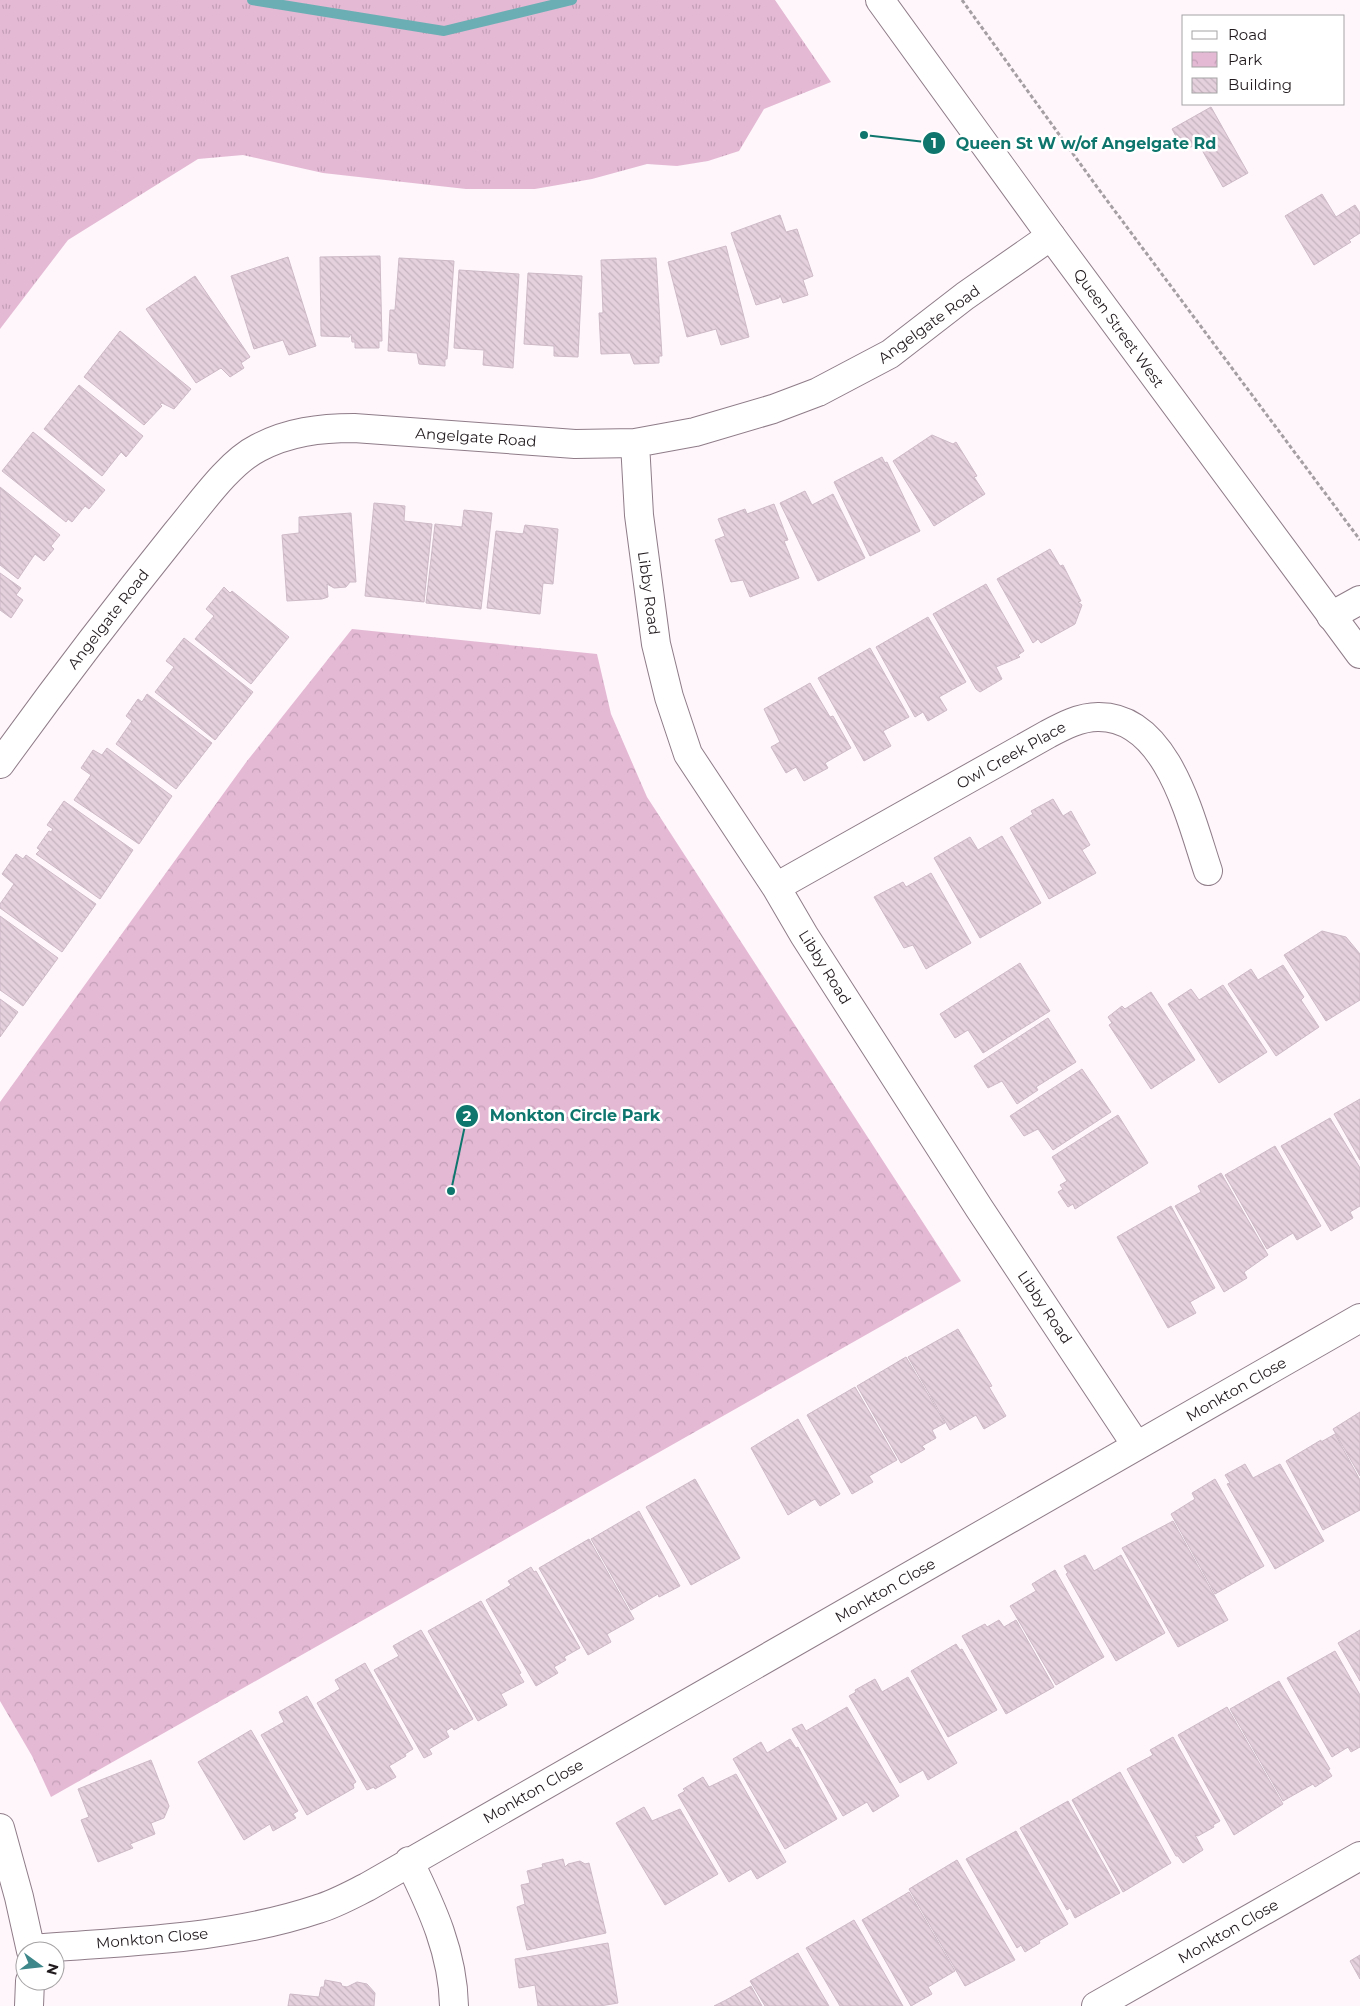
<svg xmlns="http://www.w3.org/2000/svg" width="1360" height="2006" font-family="Montserrat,sans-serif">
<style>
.grass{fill:url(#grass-tufts)}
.park{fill:url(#park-crowns)}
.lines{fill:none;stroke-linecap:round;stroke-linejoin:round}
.stream{stroke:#6bafb4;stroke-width:10}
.building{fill:url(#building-back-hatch);stroke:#cebac7}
.minor-casing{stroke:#8f7c88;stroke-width:30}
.secondary-casing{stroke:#8f7c88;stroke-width:30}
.path{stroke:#a59ea2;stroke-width:3;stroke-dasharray:4 2.5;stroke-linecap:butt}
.minor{stroke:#fff;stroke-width:28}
.secondary{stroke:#fff;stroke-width:28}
.labels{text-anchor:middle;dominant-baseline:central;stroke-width:5;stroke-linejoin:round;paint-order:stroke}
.street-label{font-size:15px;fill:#20191d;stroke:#fff}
.leader{fill:none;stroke:#0f766e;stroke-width:2}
.callout-dot{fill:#0f766e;stroke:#fff;stroke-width:2}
.mark-label{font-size:15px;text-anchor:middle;font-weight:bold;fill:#fff}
.callout-label{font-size:16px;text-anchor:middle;font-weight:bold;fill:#0f766e;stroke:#fff;stroke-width:5;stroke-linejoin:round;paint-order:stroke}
</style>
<defs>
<pattern id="grass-tufts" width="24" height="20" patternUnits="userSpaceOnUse" patternTransform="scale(1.25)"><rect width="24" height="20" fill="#e4b9d4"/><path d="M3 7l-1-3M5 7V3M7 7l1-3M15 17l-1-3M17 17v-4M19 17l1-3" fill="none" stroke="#c39eb6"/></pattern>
<pattern id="park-crowns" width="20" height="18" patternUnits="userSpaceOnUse" patternTransform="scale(1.25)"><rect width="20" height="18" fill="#e4b9d4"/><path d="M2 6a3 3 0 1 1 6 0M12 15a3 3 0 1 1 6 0" fill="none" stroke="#c39eb6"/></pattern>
<pattern id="building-back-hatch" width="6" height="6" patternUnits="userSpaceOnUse" patternTransform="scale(1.25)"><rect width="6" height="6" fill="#e5d1de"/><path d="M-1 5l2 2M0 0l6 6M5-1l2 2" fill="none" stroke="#c4b3be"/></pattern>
</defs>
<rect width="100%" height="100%" fill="#fef6fb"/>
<path class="grass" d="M 0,0 L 775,0 L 831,82 L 764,109 L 739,151 L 708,161 L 677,166 L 647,164 L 592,179 L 535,189 L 466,189 L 323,173 L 243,155 L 198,159 L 68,240 L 0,329 Z"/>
<path class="park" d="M 352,629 L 597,654 L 611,714 L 647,797 L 961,1281 L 51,1797 L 32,1756 L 0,1701 L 0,1102 L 247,761 Z"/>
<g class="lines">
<path class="stream" d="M 252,0 L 444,31 L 572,0"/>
</g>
<path class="building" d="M 1211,107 L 1248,173 L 1223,187 L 1198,143 L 1184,151 L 1172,129 Z
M 1322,194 L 1336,217 L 1355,205 L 1360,213 L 1360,233 L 1349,240 L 1351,242 L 1314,265 L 1285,216 Z
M 780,215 L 786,232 L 797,229 L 813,276 L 803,280 L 808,295 L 783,303 L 780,295 L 779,298 L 756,305 L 731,233 Z
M 726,246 L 749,337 L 721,345 L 716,329 L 687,337 L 668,262 Z
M 380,256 L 382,341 L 379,341 L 379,348 L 355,348 L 355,342 L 352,342 L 351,334 L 349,337 L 321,336 L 320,257 Z
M 288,257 L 316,346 L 289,355 L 283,340 L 254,349 L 231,276 Z
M 399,258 L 454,261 L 447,359 L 445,359 L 445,366 L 419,364 L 417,353 L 388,351 L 390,310 L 395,310 Z
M 656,258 L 662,356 L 659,356 L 659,363 L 634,364 L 630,353 L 601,354 L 599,313 L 603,313 L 601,260 Z
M 459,270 L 519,274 L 513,368 L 483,365 L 484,350 L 454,348 Z
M 528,273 L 582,276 L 578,357 L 554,356 L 554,346 L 524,344 Z
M 195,276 L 250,357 L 241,363 L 244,368 L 230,377 L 221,368 L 196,383 L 146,309 Z
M 120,331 L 191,389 L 174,409 L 162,403 L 160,404 L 162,406 L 144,425 L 84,377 Z
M 79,385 L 143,436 L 126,457 L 121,452 L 102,476 L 44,429 Z
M 33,432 L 105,490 L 89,509 L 85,506 L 72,522 L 68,519 L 66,522 L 2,471 Z
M 932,435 L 953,444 L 956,442 L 977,476 L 974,477 L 985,494 L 934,526 L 893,461 Z
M 882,457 L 885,463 L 887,462 L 920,531 L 870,556 L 834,482 Z
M 0,487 L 60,535 L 51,546 L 54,549 L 44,561 L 35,554 L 18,579 L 0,565 Z
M 805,491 L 812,505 L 833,494 L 865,558 L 818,581 L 780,503 Z
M 374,503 L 405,506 L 404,521 L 432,524 L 424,602 L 365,596 Z
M 774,504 L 788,540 L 784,541 L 799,578 L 750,597 L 743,580 L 731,582 L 715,540 L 725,536 L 718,519 L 745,509 L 747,514 Z
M 464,510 L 492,513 L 481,609 L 426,603 L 435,524 L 462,527 Z
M 351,513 L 356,582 L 350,582 L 346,587 L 334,588 L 327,584 L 328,597 L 322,599 L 287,601 L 282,535 L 299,533 L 299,517 Z
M 525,525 L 558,529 L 553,584 L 543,583 L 540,614 L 487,608 L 496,531 L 523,534 Z
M 1050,549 L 1060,566 L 1063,565 L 1081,601 L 1078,602 L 1082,605 L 1075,624 L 1041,643 L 1038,639 L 1033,643 L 997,579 Z
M 0,573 L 21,588 L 16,595 L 23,600 L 11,618 L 0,610 Z
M 986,584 L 1024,651 L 1018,655 L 1020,657 L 996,667 L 1002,679 L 980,692 L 976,689 L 933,614 Z
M 224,587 L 230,593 L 232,591 L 289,637 L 251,684 L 195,639 L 214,616 L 206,609 Z
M 928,617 L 966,682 L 939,697 L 947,710 L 928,721 L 923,712 L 915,717 L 876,647 Z
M 184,638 L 253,692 L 215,740 L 155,692 L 174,667 L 166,661 Z
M 870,648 L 909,717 L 883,731 L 891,746 L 864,761 L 818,678 Z
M 810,683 L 830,717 L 833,716 L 851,748 L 825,763 L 828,768 L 804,781 L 796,767 L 786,773 L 771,747 L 780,742 L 764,709 Z
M 147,694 L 212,743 L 176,789 L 116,744 L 132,721 L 126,716 L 138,699 L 142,702 Z
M 107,748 L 172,796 L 139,844 L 74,800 L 91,775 L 81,768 L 93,750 L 102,755 Z
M 1053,799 L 1063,816 L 1071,811 L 1090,845 L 1082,850 L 1096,873 L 1049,899 L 1010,828 L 1033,814 L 1031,811 Z
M 64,801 L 133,850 L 100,899 L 36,854 L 40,850 L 37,848 L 49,831 L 51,832 L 53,829 L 47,825 Z
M 1002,836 L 1041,903 L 980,938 L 934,858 L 970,837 L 978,850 Z
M 16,854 L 23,859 L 26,855 L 96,904 L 62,952 L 0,908 L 0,904 L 14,884 L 2,874 Z
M 931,873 L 971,943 L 926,969 L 913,945 L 904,948 L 874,897 L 903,882 L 906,887 Z
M 0,916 L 58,958 L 23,1006 L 0,990 Z
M 1322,931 L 1346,937 L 1360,954 L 1360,1000 L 1326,1021 L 1284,955 Z
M 1020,963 L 1050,1011 L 983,1053 L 968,1030 L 955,1038 L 940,1014 Z
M 1283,965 L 1304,997 L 1301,1000 L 1319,1027 L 1276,1056 L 1228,984 L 1251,969 L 1258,980 Z
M 1223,985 L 1267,1052 L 1219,1083 L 1168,1004 L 1191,989 L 1199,1000 Z
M 1151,992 L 1195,1060 L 1151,1089 L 1109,1025 L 1112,1023 L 1108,1017 L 1122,1006 L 1125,1009 Z
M 0,999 L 18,1012 L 0,1037 Z
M 1048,1018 L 1076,1062 L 1036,1087 L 1038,1090 L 1017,1104 L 1002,1081 L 988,1088 L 974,1066 Z
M 1082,1069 L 1111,1112 L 1053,1150 L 1038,1129 L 1024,1136 L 1010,1116 Z
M 1360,1099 L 1360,1160 L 1334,1114 Z
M 1118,1115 L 1148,1163 L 1075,1209 L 1073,1204 L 1068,1207 L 1058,1192 L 1063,1189 L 1060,1185 L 1067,1181 L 1052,1157 Z
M 1330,1118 L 1360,1168 L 1360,1206 L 1350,1212 L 1353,1218 L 1331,1231 L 1281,1146 Z
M 1275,1146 L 1321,1226 L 1297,1240 L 1293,1233 L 1267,1249 L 1225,1175 Z
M 1221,1173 L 1268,1255 L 1244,1272 L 1247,1278 L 1224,1292 L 1175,1206 L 1201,1192 L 1198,1186 Z
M 1171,1206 L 1215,1288 L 1190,1302 L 1196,1313 L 1168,1328 L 1117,1237 Z
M 958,1329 L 992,1386 L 989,1387 L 1006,1416 L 984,1429 L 976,1415 L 950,1430 L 908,1357 Z
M 906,1357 L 945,1423 L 932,1430 L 936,1438 L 922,1446 L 925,1449 L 901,1463 L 857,1386 Z
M 855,1387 L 897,1460 L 869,1476 L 873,1482 L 852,1494 L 807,1415 Z
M 1360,1412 L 1360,1476 L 1333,1429 Z
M 798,1419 L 840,1494 L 820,1506 L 815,1499 L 788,1515 L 751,1448 Z
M 1335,1434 L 1360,1480 L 1360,1510 L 1323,1530 L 1286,1461 L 1321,1440 L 1321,1442 Z
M 1245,1464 L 1253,1478 L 1280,1464 L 1324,1541 L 1275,1569 L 1227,1484 L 1230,1483 L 1225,1475 Z
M 695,1479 L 740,1558 L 691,1585 L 646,1507 Z
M 1215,1479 L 1264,1566 L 1215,1594 L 1171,1514 L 1195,1499 L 1192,1493 Z
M 639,1511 L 680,1586 L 659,1597 L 658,1594 L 631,1610 L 591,1539 Z
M 1173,1521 L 1228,1620 L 1178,1647 L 1122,1548 Z
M 589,1539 L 634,1619 L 607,1634 L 611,1642 L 588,1655 L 539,1568 Z
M 1085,1555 L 1094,1571 L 1121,1555 L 1165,1633 L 1116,1661 L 1066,1574 L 1068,1573 L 1064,1566 Z
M 531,1567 L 534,1572 L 536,1571 L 580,1648 L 564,1657 L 566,1660 L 554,1667 L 558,1673 L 536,1686 L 486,1600 L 511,1585 L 508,1581 Z
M 1055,1570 L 1104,1657 L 1056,1685 L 1010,1606 L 1036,1591 L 1032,1584 Z
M 481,1601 L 521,1673 L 519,1674 L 524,1682 L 501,1694 L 507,1705 L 478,1721 L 428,1631 Z
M 999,1620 L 1004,1627 L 1016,1620 L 1054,1687 L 1006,1714 L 962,1636 L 985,1624 L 987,1627 Z
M 421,1630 L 473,1719 L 454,1730 L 452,1727 L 446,1731 L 449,1737 L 429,1749 L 432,1754 L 424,1758 L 374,1670 L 399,1656 L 393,1646 Z
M 1360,1630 L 1360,1681 L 1338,1643 Z
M 956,1644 L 960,1650 L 962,1649 L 997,1710 L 948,1737 L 911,1671 Z
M 1335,1651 L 1360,1695 L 1360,1747 L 1351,1752 L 1348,1747 L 1332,1757 L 1287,1678 Z
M 365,1663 L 413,1749 L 405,1754 L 406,1756 L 389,1766 L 396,1777 L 375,1789 L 374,1787 L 367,1790 L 317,1703 L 340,1689 L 335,1680 Z
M 908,1677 L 957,1763 L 928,1780 L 923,1770 L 900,1783 L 849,1696 L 856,1692 L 855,1690 L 875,1679 L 882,1692 Z
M 1279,1681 L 1330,1769 L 1328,1770 L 1332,1776 L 1315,1787 L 1313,1784 L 1283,1801 L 1230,1709 Z
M 307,1696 L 356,1782 L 353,1784 L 354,1788 L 307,1815 L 261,1735 L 284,1722 L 279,1712 Z
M 847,1707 L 899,1796 L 873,1812 L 867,1802 L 843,1816 L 792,1729 L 802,1724 L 806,1731 Z
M 1227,1707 L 1283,1804 L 1234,1835 L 1178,1735 Z
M 251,1730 L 298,1811 L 293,1814 L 296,1818 L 273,1831 L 270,1824 L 244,1840 L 198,1762 Z
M 1173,1737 L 1220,1821 L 1213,1825 L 1214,1827 L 1198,1836 L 1195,1835 L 1203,1850 L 1183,1863 L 1178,1856 L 1176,1856 L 1127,1769 L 1153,1755 L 1150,1750 Z
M 790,1739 L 796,1748 L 798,1747 L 837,1819 L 785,1849 L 733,1759 L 761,1742 L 767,1753 Z
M 151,1760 L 169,1806 L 164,1818 L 151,1823 L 155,1834 L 130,1844 L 133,1848 L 98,1862 L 81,1820 L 89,1817 L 78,1789 Z
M 1120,1772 L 1171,1863 L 1123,1892 L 1072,1800 Z
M 736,1774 L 786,1862 L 757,1879 L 751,1869 L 729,1882 L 678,1795 L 685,1791 L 683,1789 L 703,1777 L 709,1787 Z
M 1068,1801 L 1120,1893 L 1075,1918 L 1070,1908 L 1067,1910 L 1020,1828 Z
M 644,1807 L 652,1821 L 680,1809 L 718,1874 L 665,1905 L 616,1823 Z
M 1016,1831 L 1068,1924 L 1039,1941 L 1040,1943 L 1025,1952 L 1021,1945 L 1017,1948 L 966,1859 Z
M 563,1859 L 565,1867 L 568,1864 L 580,1861 L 585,1864 L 589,1863 L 606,1933 L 527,1950 L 517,1907 L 525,1904 L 521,1885 L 530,1883 L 527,1871 L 543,1867 L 542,1864 Z
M 957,1860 L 1015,1960 L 965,1986 L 909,1889 Z
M 909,1892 L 955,1971 L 928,1987 L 932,1994 L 911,2006 L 862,1920 Z
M 854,1920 L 903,2006 L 840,2006 L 806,1948 Z
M 608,1943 L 618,2003 L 600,2006 L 538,2006 L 535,1985 L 519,1988 L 515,1959 Z
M 798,1953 L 829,2006 L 765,2006 L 750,1981 Z
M 1360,1955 L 1360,1979 L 1350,1961 Z
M 325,1980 L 341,1983 L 342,1986 L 347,1987 L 357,1982 L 367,1984 L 375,1993 L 374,2006 L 288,2006 L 290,1994 L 319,1997 L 321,1987 L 324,1987 Z
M 751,1986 L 762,2006 L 714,2006 L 726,2000 Z"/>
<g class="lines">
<defs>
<path id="minor" d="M 635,443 L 639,515 L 656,644 L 669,697 L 688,754 L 776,887 L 804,935 L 979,1208 L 1136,1445
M 1331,616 L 1360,600
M 0,764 C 57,685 116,608 177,532 C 199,506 228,463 258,448 C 288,432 320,428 354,428 L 575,444 L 635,443 L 695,432 L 773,409 L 818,392 L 890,354 L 965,296 L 1051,236
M 776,887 L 1048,734 C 1063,726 1080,717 1098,717 C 1168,716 1191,821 1208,871
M 0,1828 L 19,1897 L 31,1951
M 409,1861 C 432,1908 453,1953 454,2006
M 31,1949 C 126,1941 226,1940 318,1909 C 335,1904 351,1895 367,1887 L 1360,1318
M 29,2006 L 30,1981
M 1096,2006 L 1360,1856"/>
<path id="secondary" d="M 880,0 L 1051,236 L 1360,654"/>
</defs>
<use href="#minor" class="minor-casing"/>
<use href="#secondary" class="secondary-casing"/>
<path class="path" d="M 962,0 L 1097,187 L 1360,540"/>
<use href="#minor" class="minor"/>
<use href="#secondary" class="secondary"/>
</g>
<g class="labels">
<g class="street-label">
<text transform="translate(929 324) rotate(-36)">Angelgate Road</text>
<text transform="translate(1119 328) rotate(54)">Queen Street West</text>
<text transform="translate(476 437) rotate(4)">Angelgate Road</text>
<text transform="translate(649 593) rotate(82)">Libby Road</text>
<text transform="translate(108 619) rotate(-52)">Angelgate Road</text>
<text transform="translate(1011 755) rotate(-29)">Owl Creek Place</text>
<text transform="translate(825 967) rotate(58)">Libby Road</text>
<text transform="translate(1045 1307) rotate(56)">Libby Road</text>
<text transform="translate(1236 1389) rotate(-30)">Monkton Close</text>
<text transform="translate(885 1590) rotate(-30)">Monkton Close</text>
<text transform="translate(533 1791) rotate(-30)">Monkton Close</text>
<text transform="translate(1228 1931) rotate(-30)">Monkton Close</text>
<text transform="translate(152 1938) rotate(-5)">Monkton Close</text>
</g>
</g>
<path class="leader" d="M864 135L934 143M451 1191L467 1116"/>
<g class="callout-dot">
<circle cx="864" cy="135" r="5"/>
<circle cx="451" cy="1191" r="5"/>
<circle cx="934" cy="143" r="12"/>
<circle cx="467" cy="1116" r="12"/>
</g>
<g class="mark-label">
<text x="934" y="148">1</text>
<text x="467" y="1121">2</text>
</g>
<g class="callout-label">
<text x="1086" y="149">Queen St W w/of Angelgate Rd</text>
<text x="575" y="1121">Monkton Circle Park</text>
</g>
<rect x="1182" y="15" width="162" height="90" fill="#ffffff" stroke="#a6a3a5"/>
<rect x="1192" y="31" width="25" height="8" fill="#ffffff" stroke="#a6a3a5"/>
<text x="1228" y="40" font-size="15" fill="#20191d">Road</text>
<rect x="1192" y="52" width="25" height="15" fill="url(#park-crowns)" stroke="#a6a3a5"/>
<text x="1228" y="65" font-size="15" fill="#20191d">Park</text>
<rect x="1192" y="78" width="25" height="15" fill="url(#building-back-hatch)" stroke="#a6a3a5"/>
<text x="1228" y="90" font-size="15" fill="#20191d">Building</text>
<g transform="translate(40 1966) rotate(105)"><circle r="24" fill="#ffffff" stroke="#a6a3a5"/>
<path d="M0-4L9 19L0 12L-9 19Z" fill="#3d8689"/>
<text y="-8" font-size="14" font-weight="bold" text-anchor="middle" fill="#20191d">N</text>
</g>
</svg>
